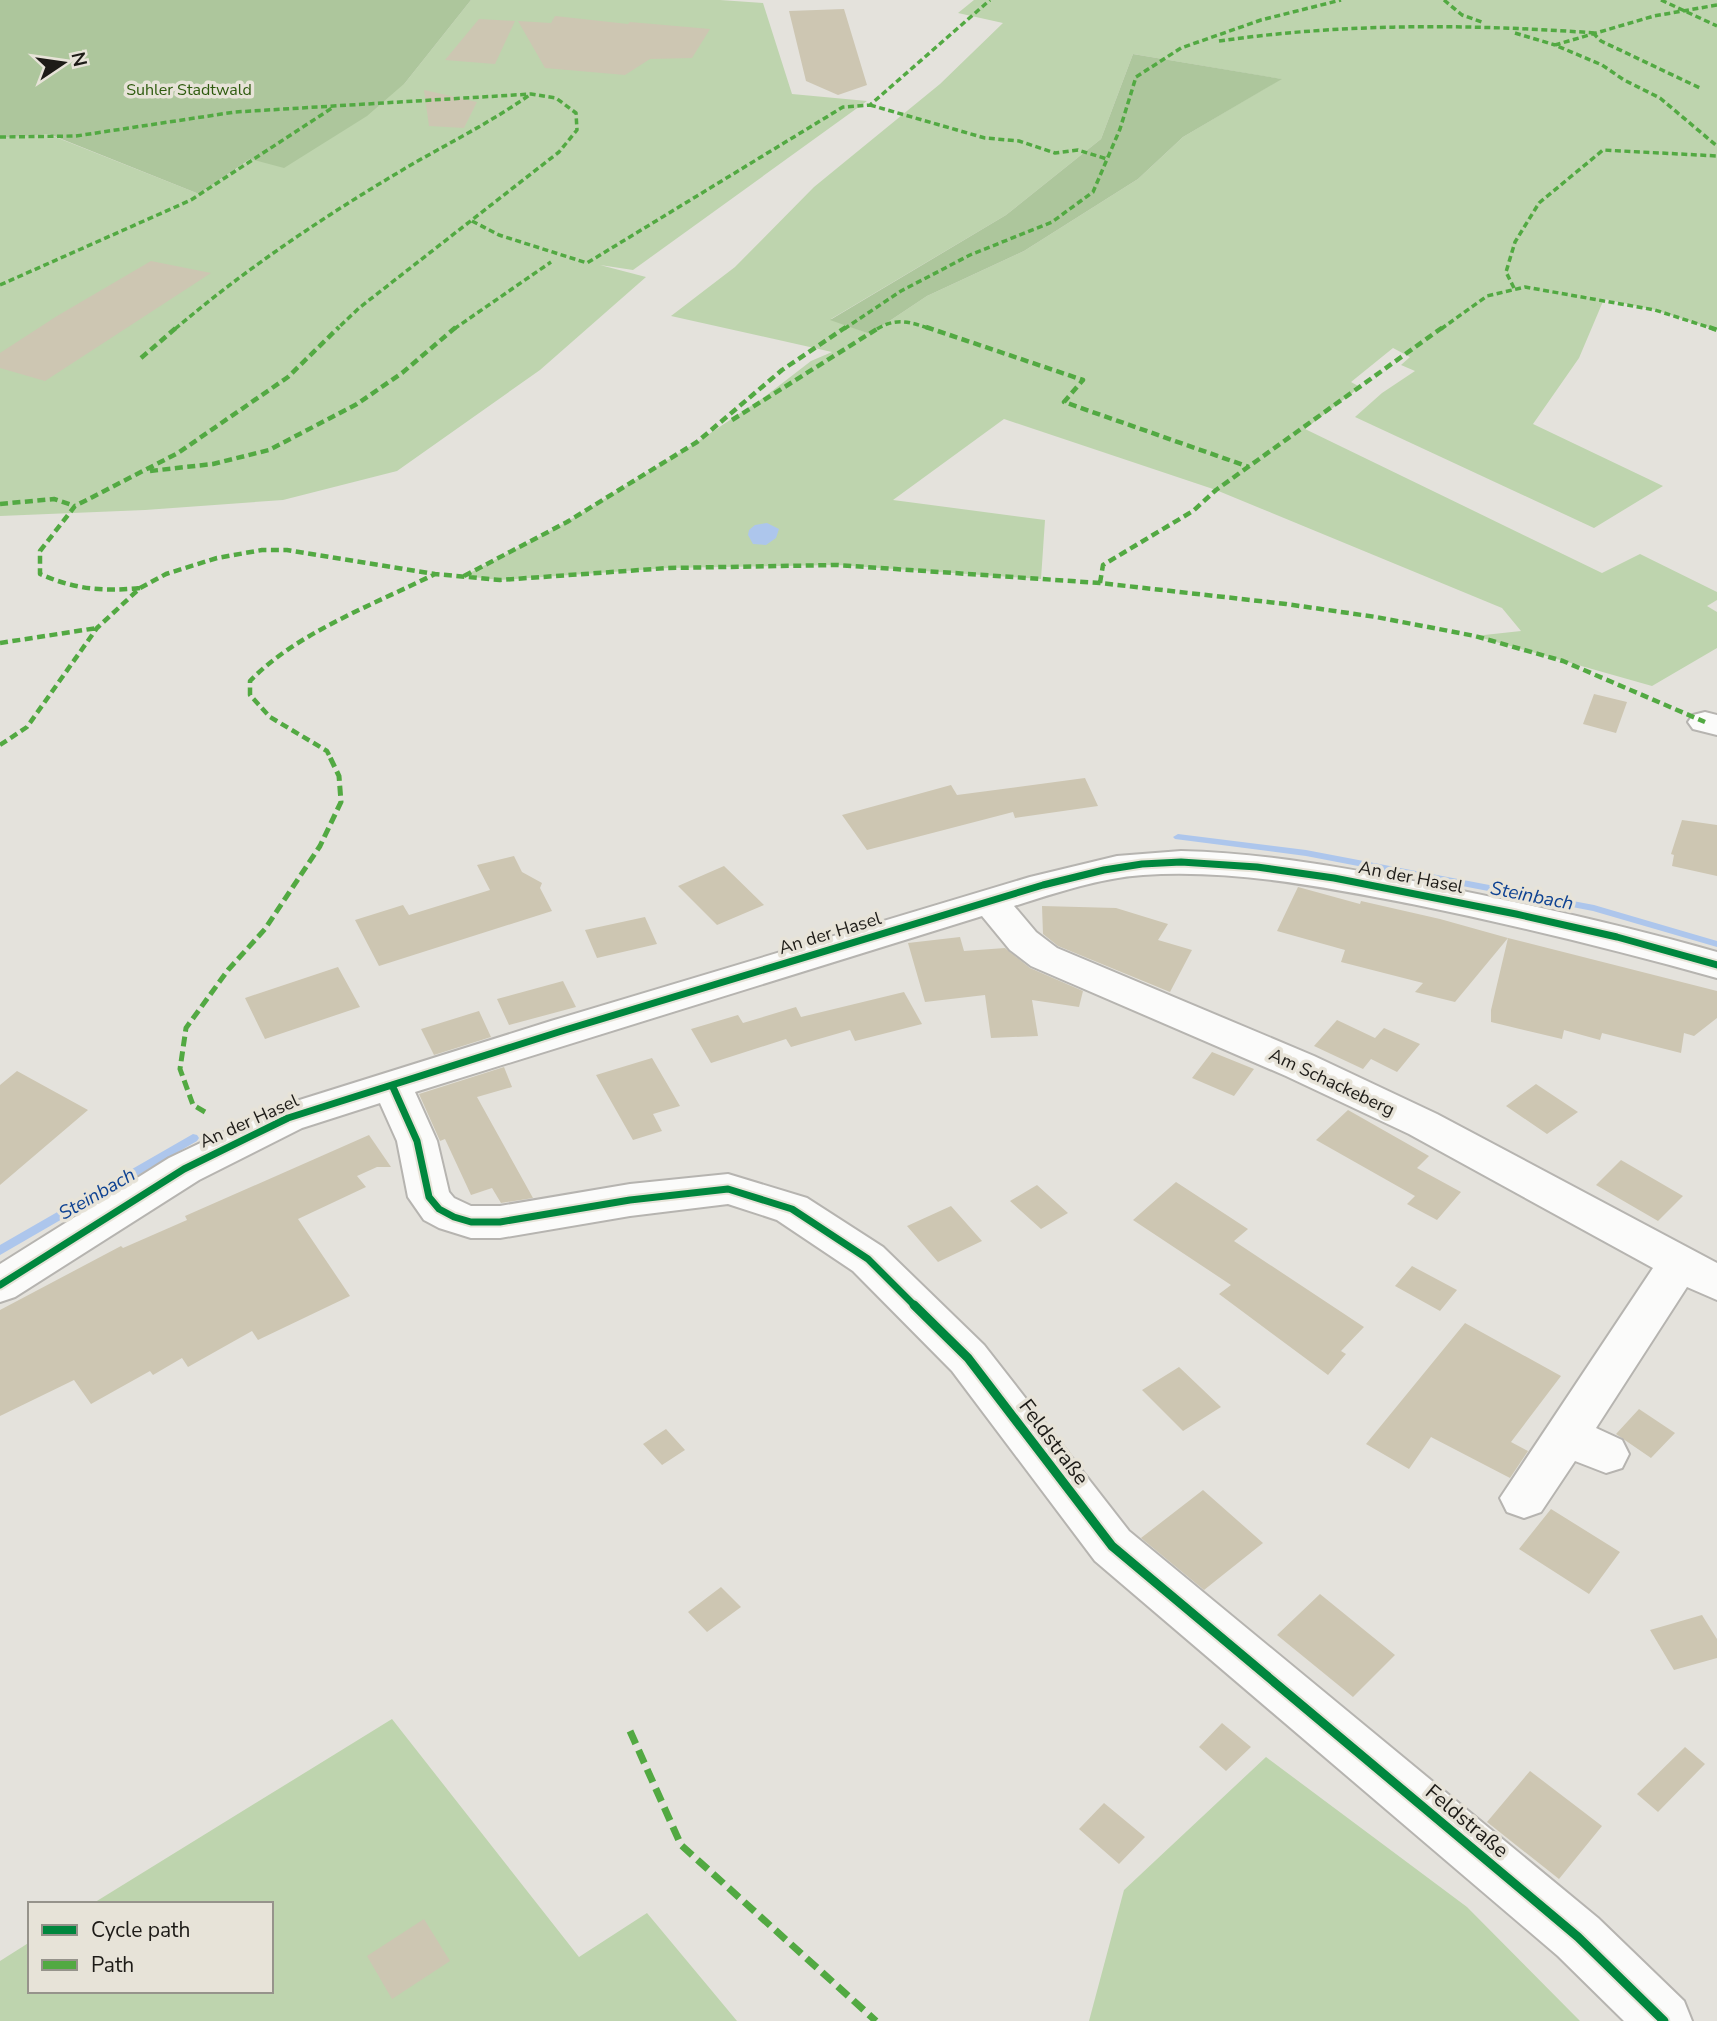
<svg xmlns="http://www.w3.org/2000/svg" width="1717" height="2021" font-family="'Nunito Sans',sans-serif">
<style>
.green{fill:#bed4ae;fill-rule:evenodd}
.forest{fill:#adc69c}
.water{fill:#adc6ec}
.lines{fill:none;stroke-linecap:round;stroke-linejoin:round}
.stream{fill:#adc6ec;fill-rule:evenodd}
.building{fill:#cdc6b2}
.minor-casing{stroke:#b6b4b0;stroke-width:4}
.minor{fill:#fbfbfa;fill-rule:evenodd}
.quiet-far3{stroke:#52a942;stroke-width:3.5;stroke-dasharray:6 3.5;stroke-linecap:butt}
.quiet-far2{stroke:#52a942;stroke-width:4.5;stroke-dasharray:8 4.5;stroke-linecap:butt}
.quiet-far1{stroke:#52a942;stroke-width:5;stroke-dasharray:10 5;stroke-linecap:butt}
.quiet{stroke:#52a942;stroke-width:7;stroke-dasharray:14 7;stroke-linecap:butt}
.cycleway-far1-casing{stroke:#e7e3d8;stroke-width:11}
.cycleway-casing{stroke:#e7e3d8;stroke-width:13}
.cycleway-far1{stroke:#00873e;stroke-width:7}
.cycleway{stroke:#00873e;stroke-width:9}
.labels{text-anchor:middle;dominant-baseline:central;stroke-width:7;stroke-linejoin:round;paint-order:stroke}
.far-park-label{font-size:16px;fill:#2d5a0d;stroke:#e7e3d8}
.street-label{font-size:18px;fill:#1d1b17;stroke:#e7e3d8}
.water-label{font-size:19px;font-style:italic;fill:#0e4292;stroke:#e7e3d8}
.near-street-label{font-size:21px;fill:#1d1b17;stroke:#e7e3d8}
</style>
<rect width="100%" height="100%" fill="#e4e2dc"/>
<path class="green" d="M 471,0 L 720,0 L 763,3 L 792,94 L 867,101 L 633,270 L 600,265 L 646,277 L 540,370 L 397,471 L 283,500 L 145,510 L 0,516 L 0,138 L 48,134 L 199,194 L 251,159 L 405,83 Z
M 974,0 L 1717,0 L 1717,330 L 1655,310 L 1604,299 L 1579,358 L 1533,424 L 1663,486 L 1594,528 L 1355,417 L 1382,393 L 1415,371 L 1401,365 L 1410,357 L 1393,348 L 1351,382 L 1360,387 L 1305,429 L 1602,573 L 1640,554 L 1717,592 L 1717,600 L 1707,606 L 1717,612 L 1717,648 L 1652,686 L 1475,636 L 1521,631 L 1502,608 L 1216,490 L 1004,419 L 893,500 L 1045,520 L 1041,579 L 837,565 L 668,568 L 500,580 L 464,576 L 567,522 L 697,442 L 763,398 L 811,361 L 832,352 L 671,316 L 735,267 L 814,187 L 940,84 L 1003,23 L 958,13 ZM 1133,54 L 1281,79 L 1183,137 L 1138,179 L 1024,251 L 927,296 L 870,334 L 831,319 L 1006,215 L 1101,139 Z
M 392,1719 L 579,1957 L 647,1913 L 737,2021 L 0,2021 L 0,1961 L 30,1942 L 30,1991 L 271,1991 L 271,1904 L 92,1904 Z
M 1266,1757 L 1467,1907 L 1580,2021 L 1089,2021 L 1124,1890 Z"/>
<path class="forest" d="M 0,0 L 471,0 L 405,83 L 367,116 L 284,168 L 250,159 L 199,194 L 49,134 L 0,138 Z
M 1133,54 L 1282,79 L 1183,137 L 1138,179 L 1024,251 L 927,296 L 870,334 L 830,320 L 1006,215 L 1101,139 Z"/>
<path class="water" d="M 767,523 L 779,529 L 776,538 L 766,545 L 753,544 L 748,535 L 749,530 L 755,525 Z"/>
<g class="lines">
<path class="stream" d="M 1178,834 L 1306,850 L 1594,905 L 1717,941 L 1717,947 L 1593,911 L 1306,856 L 1175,839 L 1173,837 Z
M 193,1134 L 197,1135 L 199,1138 L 197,1141 L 0,1255 L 0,1245 Z"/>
</g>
<path class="building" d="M 844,9 L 867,85 L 838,95 L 806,81 L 789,11 Z
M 555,16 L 628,24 L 630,22 L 710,29 L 692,58 L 650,59 L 625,75 L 545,68 L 518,21 L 551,23 Z
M 479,19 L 515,21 L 495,64 L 445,60 Z
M 424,90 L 477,102 L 464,128 L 429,126 Z
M 151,261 L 211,273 L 45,381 L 0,368 L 0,353 L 57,316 Z
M 1594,694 L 1627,702 L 1616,733 L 1583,724 Z
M 1085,778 L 1098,806 L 1015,818 L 1013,812 L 867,850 L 842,815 L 951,785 L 957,795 Z
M 1682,820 L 1717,825 L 1717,876 L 1672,866 L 1674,855 L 1671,854 Z
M 514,856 L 522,872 L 542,883 L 540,888 L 552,911 L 379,966 L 355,920 L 403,905 L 409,915 L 490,890 L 477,865 Z
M 724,866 L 764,905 L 717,925 L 678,886 Z
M 1298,887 L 1360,904 L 1361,901 L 1440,919 L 1508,938 L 1455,1002 L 1415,992 L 1423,983 L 1341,962 L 1345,950 L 1277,931 Z
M 1042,906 L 1116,908 L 1168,924 L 1158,940 L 1192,950 L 1170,992 L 1058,946 L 1043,934 Z
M 645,917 L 657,944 L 597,958 L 585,930 Z
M 960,937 L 964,951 L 1005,948 L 1030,968 L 1083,991 L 1079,1007 L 1032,1000 L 1038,1036 L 991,1038 L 985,995 L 925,1002 L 908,943 Z
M 1508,938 L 1717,991 L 1717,1018 L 1694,1036 L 1684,1033 L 1681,1053 L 1602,1033 L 1600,1040 L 1564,1030 L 1562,1039 L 1491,1022 L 1491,1010 Z
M 338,967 L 360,1007 L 265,1039 L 245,998 Z
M 563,981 L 576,1007 L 509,1025 L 497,999 Z
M 904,992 L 922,1024 L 855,1041 L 850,1030 L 791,1047 L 786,1039 L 711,1063 L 691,1029 L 738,1015 L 743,1023 L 796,1007 L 801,1017 Z
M 479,1011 L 491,1037 L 434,1055 L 421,1029 Z
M 1337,1020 L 1375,1038 L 1384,1028 L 1420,1044 L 1397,1072 L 1371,1059 L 1363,1069 L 1314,1046 Z
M 1212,1052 L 1254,1069 L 1234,1096 L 1192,1078 Z
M 652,1058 L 680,1106 L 653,1114 L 662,1131 L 633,1140 L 596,1075 Z
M 504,1067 L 512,1087 L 477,1097 L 533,1198 L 501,1203 L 492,1188 L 471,1195 L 445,1139 L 440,1141 L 419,1094 Z
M 17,1071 L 88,1110 L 0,1185 L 0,1085 Z
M 1536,1084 L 1578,1112 L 1547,1134 L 1506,1106 Z
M 1348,1110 L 1429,1156 L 1417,1168 L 1461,1192 L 1437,1220 L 1407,1204 L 1415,1196 L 1316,1140 Z
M 369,1135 L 391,1167 L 377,1167 L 357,1176 L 366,1187 L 298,1219 L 350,1296 L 258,1340 L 252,1331 L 188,1367 L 182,1358 L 153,1375 L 150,1371 L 91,1404 L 74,1380 L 0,1416 L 0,1310 L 121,1246 L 123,1248 L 187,1220 L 185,1216 Z
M 1621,1160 L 1683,1196 L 1658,1221 L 1596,1185 Z
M 1176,1182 L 1248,1229 L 1234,1241 L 1364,1327 L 1341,1351 L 1346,1354 L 1328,1375 L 1219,1294 L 1231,1285 L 1133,1220 Z
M 1037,1185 L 1068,1213 L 1041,1229 L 1010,1201 Z
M 951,1206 L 982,1241 L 938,1262 L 907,1226 Z
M 1412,1266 L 1457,1290 L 1440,1311 L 1395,1286 Z
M 1465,1323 L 1561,1376 L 1511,1442 L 1528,1451 L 1510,1478 L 1431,1437 L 1409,1469 L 1366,1444 Z
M 1179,1367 L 1221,1407 L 1183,1431 L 1142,1390 Z
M 1639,1409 L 1675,1433 L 1651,1458 L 1616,1434 Z
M 666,1429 L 685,1450 L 662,1465 L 643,1444 Z
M 1203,1490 L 1263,1543 L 1204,1590 L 1141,1538 Z
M 1551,1509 L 1620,1552 L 1589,1594 L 1519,1549 Z
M 721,1587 L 741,1607 L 707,1632 L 688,1612 Z
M 1320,1594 L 1395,1655 L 1353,1697 L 1277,1635 Z
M 1702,1615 L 1717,1639 L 1717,1658 L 1674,1670 L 1650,1630 Z
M 1222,1723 L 1251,1747 L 1226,1771 L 1199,1747 Z
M 1685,1747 L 1705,1764 L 1658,1812 L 1637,1794 Z
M 1530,1771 L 1602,1826 L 1559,1879 L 1487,1822 Z
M 1104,1803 L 1145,1837 L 1119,1864 L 1079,1829 Z
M 424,1919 L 450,1961 L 392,1999 L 367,1956 Z"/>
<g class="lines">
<defs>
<path id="minor" d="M 1705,712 L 1717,715 L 1717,735 L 1693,729 L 1688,722 L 1693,715 Z
M 1181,851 C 1268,853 1352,869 1438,886 C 1532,905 1625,926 1717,952 L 1717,978 C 1616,950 1515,925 1412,904 C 1323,887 1234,869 1143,875 C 1099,878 1056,893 1014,906 L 1036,932 L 1057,948 L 1314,1056 L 1437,1114 L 1717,1263 L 1717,1300 L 1687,1287 L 1596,1428 L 1622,1440 L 1629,1454 L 1622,1468 L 1606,1473 L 1575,1461 L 1541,1512 L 1524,1518 L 1507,1512 L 1500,1498 L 1653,1268 L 1409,1134 L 1286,1076 L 1031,966 L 1010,950 L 982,916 L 415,1092 L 437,1141 L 449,1192 L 454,1198 L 471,1206 L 500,1206 L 630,1184 L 728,1174 L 807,1198 L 883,1247 L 984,1345 L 1129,1531 L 1598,1918 L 1684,2001 L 1692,2021 L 1624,2021 L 1558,1956 L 1095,1561 L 952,1371 L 853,1271 L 777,1220 L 728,1204 L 630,1216 L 500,1238 L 471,1238 L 439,1228 L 424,1220 L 408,1197 L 397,1141 L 380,1103 L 302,1128 L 199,1180 L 15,1297 L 0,1302 L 0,1264 L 169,1158 L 274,1108 L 551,1021 L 1030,877 L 1117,856 Z"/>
</defs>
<use href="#minor" class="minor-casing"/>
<use href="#minor" class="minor"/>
<path class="quiet-far3" d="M 1444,0 L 1462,15 L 1482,22
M 1661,0 L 1717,26
M 1717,5 L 1654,16 L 1555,45 L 1602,65 L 1624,80 L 1660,98 L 1717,146
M 1515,33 L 1555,45
M 1593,33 L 1601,41 L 1700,88
M 1219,41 C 1345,23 1469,24 1596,33
M 870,105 L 985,138 L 1019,141 L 1055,153 L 1078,150 L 1107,159
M 0,137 L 76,136 L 235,112 L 531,94 L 556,98 L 576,113 L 577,130 L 559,152 L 359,308 L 337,329
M 472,221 L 499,235 L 587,263 L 843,107 L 870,105 L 990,0
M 0,285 L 191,200 L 332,108
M 1514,288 L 1506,272 L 1515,242 L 1539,203 L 1603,150 L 1717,156
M 175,329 C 249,266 332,211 416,162 C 455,140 494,120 531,94
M 454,329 L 551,262
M 844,329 L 901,291 L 970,255 L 1052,222 L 1093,192 L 1120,129 L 1136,77 L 1181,48 L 1261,20 L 1341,0
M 877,329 C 897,317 910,322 931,329
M 1441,329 L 1487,296 L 1525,287 L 1655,310 L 1714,329"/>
<path class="quiet-far2" d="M 926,327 L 1083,380 L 1064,402 L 1249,467
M 1709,327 L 1717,330
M 141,358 L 177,327
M 732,420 L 880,327
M 150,471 L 213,464 L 269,450 L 357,404 L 402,373 L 456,327
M 0,504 L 54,499 L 75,506
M 464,576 L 567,522 L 697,442 L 782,370 L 846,327
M 1100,583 L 1103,565 L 1193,511 L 1216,490 L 1443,327
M 140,588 C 103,592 74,589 40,574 L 40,551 L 75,506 L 178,453 L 288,377 L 339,327
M 0,643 L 97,628
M 0,745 L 27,727 L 97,628 L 140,588 L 166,574 L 217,558 L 262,550 L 287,550 L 435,574 L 500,580 L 668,568 L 837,565 L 1100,583 L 1286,604 L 1376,617 L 1475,636 L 1563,661 L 1705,722
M 329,755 L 327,751 L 270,717 L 250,695 L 250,681 C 296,633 375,604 435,574"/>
<path class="quiet-far1" d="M 205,1112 L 193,1105 L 180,1069 L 186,1028 L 228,970 L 265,929 L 320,846 L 341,802 L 339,776 L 328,753"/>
<path class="quiet" d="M 630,1731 L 681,1845 L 876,2021"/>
<defs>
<path id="cycleway-far1" d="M 392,1085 L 417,1141 L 429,1197 L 439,1209 L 454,1217 L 471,1222 L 500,1222 L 630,1200 L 728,1189 L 792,1209 L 868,1259 L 916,1307
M 0,1285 L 184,1169 L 288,1118 L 565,1030 L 1043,885 L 1104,870 L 1142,864 L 1181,862 L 1257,867 L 1334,878 L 1516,914 L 1617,937 L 1717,965"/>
<path id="cycleway" d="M 914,1305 L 968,1358 L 1112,1546 L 1578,1937 L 1664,2021"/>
</defs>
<use href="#cycleway-far1" class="cycleway-far1-casing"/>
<use href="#cycleway" class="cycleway-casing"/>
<use href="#cycleway-far1" class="cycleway-far1"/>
<use href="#cycleway" class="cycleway"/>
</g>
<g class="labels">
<g class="far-park-label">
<text x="189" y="90">Suhler Stadtwald</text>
</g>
<g class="street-label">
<text transform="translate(1411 877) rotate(11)">An der Hasel</text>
<text transform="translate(830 933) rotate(-17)">An der Hasel</text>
<text transform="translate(1332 1082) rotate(25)">Am Schackeberg</text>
<text transform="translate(249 1121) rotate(-24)">An der Hasel</text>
</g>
<g class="water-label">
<text transform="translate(1532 896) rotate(11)">Steinbach</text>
<text transform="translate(97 1194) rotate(-30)">Steinbach</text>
</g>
<g class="near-street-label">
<text transform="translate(1054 1442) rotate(53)">Feldstraße</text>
<text transform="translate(1467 1821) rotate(40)">Feldstraße</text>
</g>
</g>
<rect x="28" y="1902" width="245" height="91" fill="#e7e3d8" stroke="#96938b" stroke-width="2"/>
<rect x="42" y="1925" width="35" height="10" fill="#00873e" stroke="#96938b" stroke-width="2"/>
<text x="91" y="1937" font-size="21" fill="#1d1b17">Cycle path</text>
<rect x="42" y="1960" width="35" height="10" fill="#52a942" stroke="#96938b" stroke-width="2"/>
<text x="91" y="1972" font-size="21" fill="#1d1b17">Path</text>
<g transform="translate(63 63) rotate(77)" stroke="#e7e3d8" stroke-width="5" paint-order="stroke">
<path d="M0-5L12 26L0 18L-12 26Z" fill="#1d1b17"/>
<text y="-10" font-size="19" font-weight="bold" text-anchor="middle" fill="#1d1b17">N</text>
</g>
</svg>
